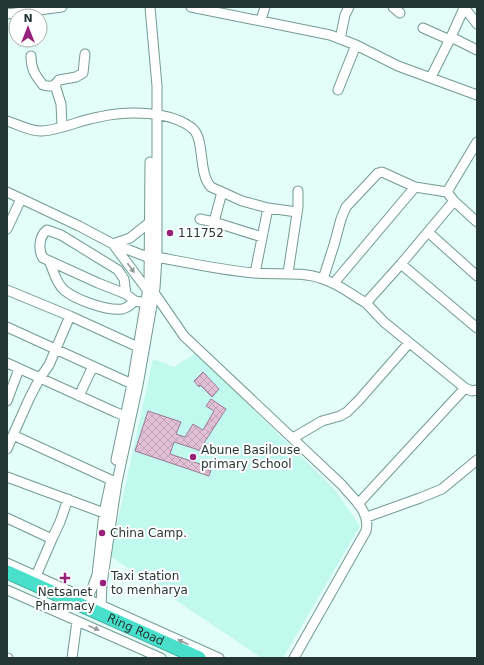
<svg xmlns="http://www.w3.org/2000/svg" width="484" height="665" font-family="'DejaVu Sans',sans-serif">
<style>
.built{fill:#c2f9ee}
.building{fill:url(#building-cross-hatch);stroke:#9a7b90}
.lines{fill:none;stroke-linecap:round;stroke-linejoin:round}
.minor-casing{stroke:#719b93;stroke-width:11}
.highway-casing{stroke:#3ca596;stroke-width:15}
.minor{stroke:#fff;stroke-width:9}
.highway{stroke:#48e0cb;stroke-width:13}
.oneway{fill:#929b9a}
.poi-dot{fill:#97207b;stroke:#fff;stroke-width:1.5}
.labels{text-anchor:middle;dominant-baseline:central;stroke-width:4;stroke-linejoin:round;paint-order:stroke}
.poi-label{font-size:12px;fill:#253734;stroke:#fff;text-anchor:start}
.street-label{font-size:12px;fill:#253734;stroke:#fff}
</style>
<defs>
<pattern id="building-cross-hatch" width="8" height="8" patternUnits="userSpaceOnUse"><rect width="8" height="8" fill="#e1bfd5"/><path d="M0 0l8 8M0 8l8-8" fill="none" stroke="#c1a5b7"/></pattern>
</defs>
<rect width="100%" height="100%" fill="#e3fdf8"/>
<path class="built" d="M 196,353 L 334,489 L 360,526 L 283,658 L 262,658 L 110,556 L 153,359 L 174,367 Z"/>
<path class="building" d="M 203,372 L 219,389 L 212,397 L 200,385 L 199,387 L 194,381 Z
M 211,399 L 226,409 L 204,443 L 216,447 L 214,455 L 174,442 L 170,454 L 209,467 L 208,470 L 211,470 L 209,476 L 135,451 L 148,411 L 181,422 L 176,434 L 185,437 L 193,424 L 203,430 L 214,411 L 206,406 Z"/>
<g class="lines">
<defs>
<path id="minor" d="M 191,7 L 330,35 L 356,45 L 398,66 L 477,95
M 393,7 L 400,13
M 463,7 L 467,11 L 477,24
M 7,14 L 62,7
M 261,20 L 265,7
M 423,28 L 450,40
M 451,37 L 477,50
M 340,39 L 345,15 L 349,7
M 31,56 C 31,69 35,75 43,85 C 51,87 54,87 59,80 L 76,77 L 83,73 L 85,54
M 431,77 L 451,37 L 464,8
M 55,85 L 61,104 L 62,126
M 338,90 L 356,45
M 7,121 C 17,124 31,132 42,131 C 61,130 80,120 99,117 C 126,111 171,110 193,129 C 205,140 198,174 211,187 L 242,201 L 268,208 L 297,212
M 7,192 L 79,226 L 113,244 L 150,258
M 447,192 L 477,142
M 200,219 L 214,222 L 222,192
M 150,222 L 130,238 L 113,244 L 148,291 L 155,294 L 184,336 L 342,485 C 353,499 371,512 366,531 L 294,658
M 214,222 L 262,237
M 7,229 L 21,199
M 428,232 L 477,276
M 157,257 C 189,263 221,270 254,273 C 277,275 301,271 323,279 C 339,284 352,295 366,303 L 401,264 L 454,201
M 50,263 C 54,272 56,283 64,290 C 76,300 107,311 122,309 C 128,308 131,304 135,301
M 401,264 L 477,328
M 255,273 L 268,208
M 288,273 L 298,207 L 298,191
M 323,279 L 334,245 L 341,219 L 346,207 L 378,173 L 382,172 L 415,187 L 447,192 L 454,201 L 477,222
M 334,283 L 415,187
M 7,290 L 70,316 L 49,365 L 40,378 L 30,397 L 13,435 L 111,480
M 126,294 L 124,279 L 118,270 L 61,235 L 47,230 C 39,236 38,250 43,258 L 98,283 L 126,294 L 135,301 L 146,303
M 70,316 L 138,347
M 7,327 L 132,384
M 7,363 L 115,412 L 130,418
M 465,388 L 472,391 L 477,390
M 79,396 L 93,366
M 7,401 L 19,369
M 293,438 L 322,421 L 340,416 L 347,412 L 359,400 L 409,343
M 7,449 L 13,435
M 116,460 L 132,384 L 149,282 L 150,162
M 7,477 L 104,513
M 358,504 L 465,388 L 384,322 L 366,303
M 367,517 L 420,498 L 442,489 L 477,460
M 7,518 L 52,539 L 60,522 L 68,499
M 7,563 L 219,658
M 36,576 L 52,539
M 7,590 L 161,658
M 87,599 L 93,586 L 97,575 L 104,513 L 111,480
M 101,606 L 102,584 L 117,482 L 138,385 L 155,288 L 157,257 L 157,86 L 150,7
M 7,658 L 8,658
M 72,658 L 77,621"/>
<g id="highway">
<path id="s1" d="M 7,572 L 199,658"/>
</g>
</defs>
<use href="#minor" class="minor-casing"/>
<use href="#highway" class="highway-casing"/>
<use href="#minor" class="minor"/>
<use href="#highway" class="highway"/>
</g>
<defs><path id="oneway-solid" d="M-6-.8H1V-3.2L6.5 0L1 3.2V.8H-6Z"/></defs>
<g class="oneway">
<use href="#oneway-solid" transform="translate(131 268) rotate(53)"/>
<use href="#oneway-solid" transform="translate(94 628) rotate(23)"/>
<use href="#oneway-solid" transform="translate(183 642) rotate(-156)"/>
</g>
<g class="poi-dot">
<circle cx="170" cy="233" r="4"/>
<circle cx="193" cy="457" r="4"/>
<circle cx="102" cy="533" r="4"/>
<path d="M63 572h4v4h4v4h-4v4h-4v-4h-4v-4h4z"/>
<circle cx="103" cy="583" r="4"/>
</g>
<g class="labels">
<g class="poi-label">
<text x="178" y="233">111752</text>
<text x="201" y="450">Abune Basilouse<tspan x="201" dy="14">primary School</tspan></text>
<text x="110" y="533">China Camp.</text>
<text x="111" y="576">Taxi station<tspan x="111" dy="14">to menharya</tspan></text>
<text x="65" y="592" text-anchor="middle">Netsanet<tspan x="65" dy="14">Pharmacy</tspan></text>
</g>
<g class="street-label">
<text stroke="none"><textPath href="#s1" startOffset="141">Ring Road</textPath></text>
</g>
</g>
<rect width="484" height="665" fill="none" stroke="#253734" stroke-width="16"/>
<g transform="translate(28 28)"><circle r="19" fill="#ffffff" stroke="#a8afae"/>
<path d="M0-3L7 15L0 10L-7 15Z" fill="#97207b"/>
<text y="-6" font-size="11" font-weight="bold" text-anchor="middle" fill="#253734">N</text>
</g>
</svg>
